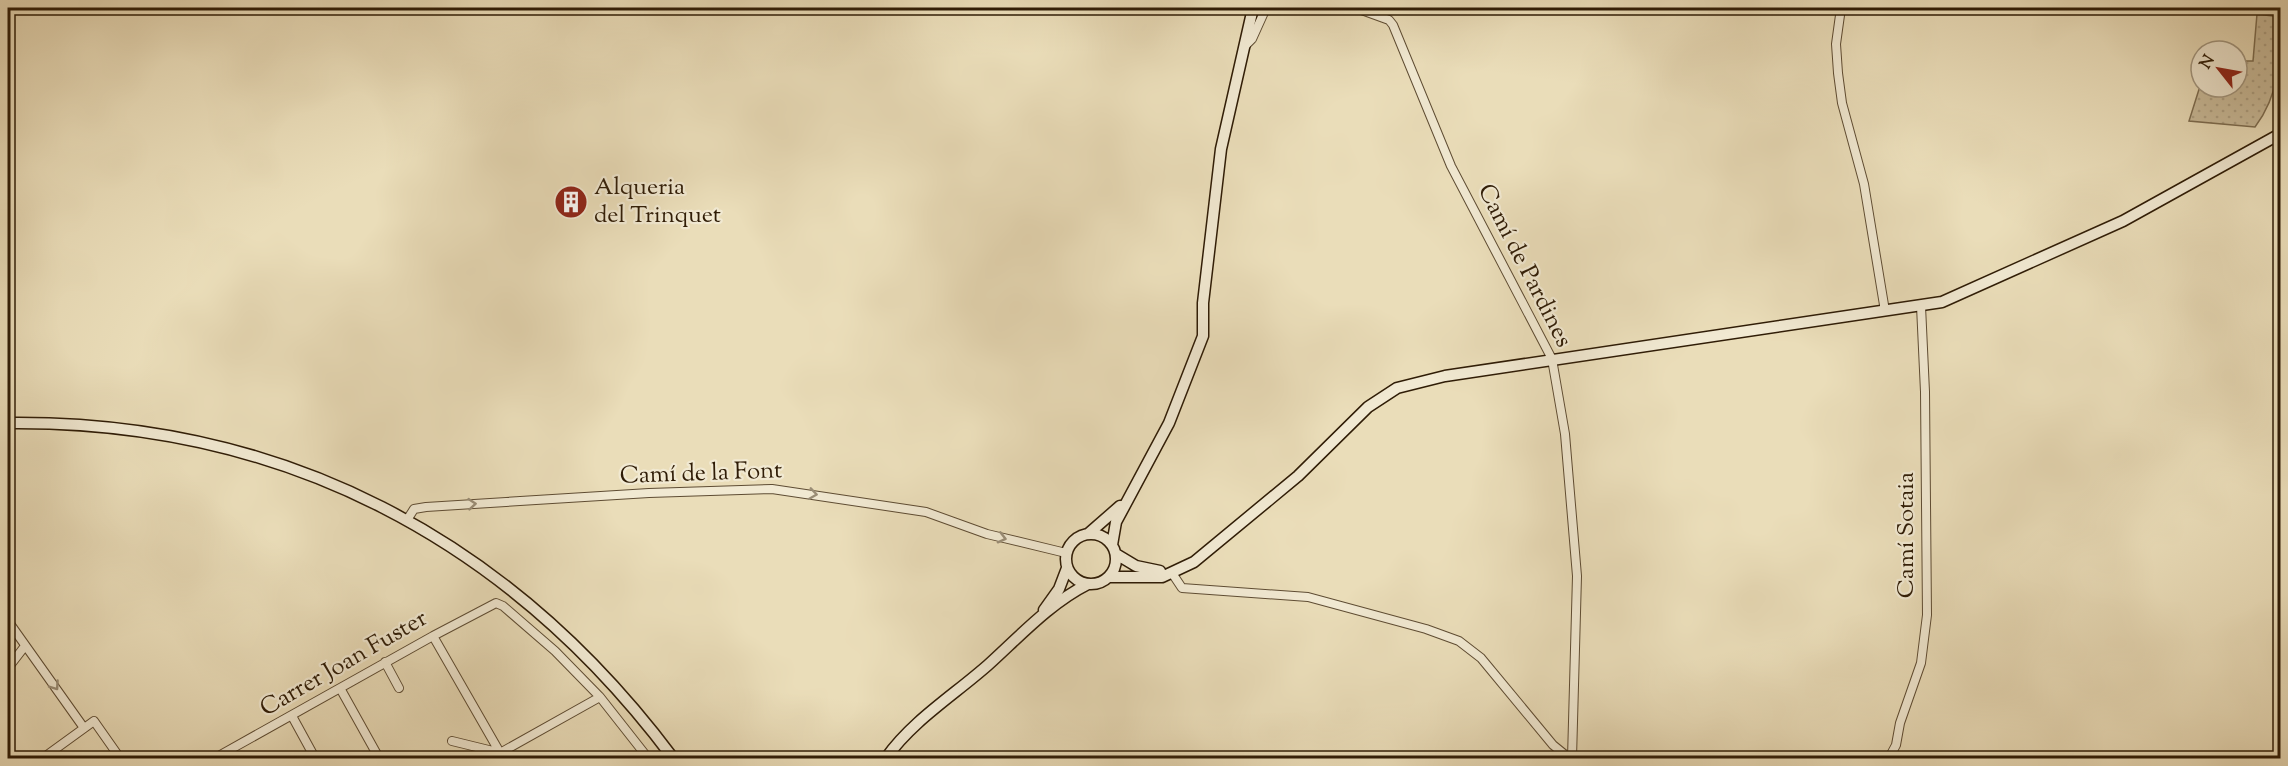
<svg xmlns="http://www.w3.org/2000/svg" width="2288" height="766" font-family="'Sorts Mill Goudy',serif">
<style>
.green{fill:url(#green-dots);stroke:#7c6c50;stroke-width:1.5}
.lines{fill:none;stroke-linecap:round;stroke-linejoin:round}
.street-casing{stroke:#5e4c33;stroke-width:10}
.secondary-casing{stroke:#2f1c06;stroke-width:13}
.street{stroke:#f1e9d2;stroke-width:8}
.secondary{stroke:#f1e9d2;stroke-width:10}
.oneway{stroke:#9a8d76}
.labels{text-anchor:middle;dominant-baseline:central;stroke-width:4.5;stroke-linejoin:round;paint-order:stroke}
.poi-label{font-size:24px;fill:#2f1c06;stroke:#f1e9d2;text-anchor:start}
.street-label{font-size:24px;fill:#2f1c06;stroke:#f1e9d2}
</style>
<defs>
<pattern id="green-dots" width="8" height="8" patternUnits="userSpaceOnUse" patternTransform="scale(1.5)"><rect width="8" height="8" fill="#cabc9b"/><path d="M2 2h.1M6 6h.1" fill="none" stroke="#aea184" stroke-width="1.8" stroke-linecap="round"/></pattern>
</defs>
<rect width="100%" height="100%" fill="#eaddb9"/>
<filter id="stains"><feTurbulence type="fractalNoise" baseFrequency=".00333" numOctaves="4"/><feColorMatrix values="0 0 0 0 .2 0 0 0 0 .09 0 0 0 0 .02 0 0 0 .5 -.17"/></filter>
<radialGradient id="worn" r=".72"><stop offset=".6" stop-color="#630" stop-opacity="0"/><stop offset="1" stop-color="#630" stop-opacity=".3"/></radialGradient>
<path class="green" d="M 2257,14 L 2280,17 C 2281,57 2280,94 2255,127 L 2189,121 L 2201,83 L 2201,87 L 2237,87 L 2237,61 L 2253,61 Z"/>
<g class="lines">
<defs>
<path id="street" d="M 1356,8 L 1389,20 L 1393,25 L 1451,166 L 1552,359 L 1565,434 L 1577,576 L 1572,758
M 1841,8 L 1836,44 L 1838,73 L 1842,103 L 1864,184 L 1885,311
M 1245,46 L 1252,39 L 1266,8
M 407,520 L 414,509 L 426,507 L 649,493 L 772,489 L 926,512 L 987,534 L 1066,553
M 1172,573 L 1182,588 L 1308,597 L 1426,629 L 1459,641 L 1481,658 L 1553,745 L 1569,758
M 8,621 L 84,728
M 433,636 L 503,758
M 385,662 L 399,688
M 8,668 L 25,646
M 340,688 L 379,758
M 292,716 L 315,758
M 452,741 L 501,753
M 43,758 L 94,721 L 120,758
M 215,758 L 433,636 L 496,603 L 503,606 L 555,651 L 600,697 L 648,758
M 491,758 L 600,697
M 1889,758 L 1896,745 L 1900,723 L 1921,663 L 1927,615 L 1925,392 L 1921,306"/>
<path id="secondary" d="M 8,423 C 283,420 509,539 673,758
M1066 559a25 25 0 1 1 50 0a25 25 0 1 1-50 0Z
M 1088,534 L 1120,506
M 1112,545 L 1116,522 L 1169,423 L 1203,336 L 1203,303 L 1221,149 L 1253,8
M 1116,554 L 1136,566 L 1160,571
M 1109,577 L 1162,577 L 1194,562 L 1298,476 L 1368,407 L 1397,388 L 1445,376 L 1942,302 L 2123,221 L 2280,134
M 1044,610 L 1059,589 L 1067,568
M 886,758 C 912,721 954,695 988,665 C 1019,637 1050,603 1088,584"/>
</defs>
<use href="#street" class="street-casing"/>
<use href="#secondary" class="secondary-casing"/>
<use href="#street" class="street"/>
<use href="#secondary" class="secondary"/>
</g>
<defs><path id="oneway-chevron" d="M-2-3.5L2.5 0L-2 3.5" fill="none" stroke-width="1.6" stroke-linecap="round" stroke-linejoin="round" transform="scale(1.5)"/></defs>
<g class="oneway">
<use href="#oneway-chevron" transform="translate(813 494) rotate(8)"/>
<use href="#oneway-chevron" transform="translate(472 504) rotate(-5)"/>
<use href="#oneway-chevron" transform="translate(1002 538) rotate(14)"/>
<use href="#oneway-chevron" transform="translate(55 686) rotate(55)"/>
</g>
<defs>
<symbol id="building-disc" viewBox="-11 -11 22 22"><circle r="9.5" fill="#8f2418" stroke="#f1e9d2"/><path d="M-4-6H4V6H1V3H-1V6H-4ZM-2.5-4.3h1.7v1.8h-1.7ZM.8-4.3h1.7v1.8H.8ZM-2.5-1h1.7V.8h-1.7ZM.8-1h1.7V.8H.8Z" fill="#fff"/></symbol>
</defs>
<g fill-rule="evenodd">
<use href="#building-disc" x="552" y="183" width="38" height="38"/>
</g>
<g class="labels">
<g class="poi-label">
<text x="594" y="188">Alqueria<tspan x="594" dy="28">del Trinquet</tspan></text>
</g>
<g class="street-label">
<text transform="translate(1524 266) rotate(63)">Camí de Pardines</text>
<text transform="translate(701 474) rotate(-2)">Camí de la Font</text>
<text transform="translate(1907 535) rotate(-90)">Camí Sotaia</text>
<text transform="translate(344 664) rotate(-30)">Carrer Joan Fuster</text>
</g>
</g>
<rect width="2288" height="766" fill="none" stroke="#eaddb9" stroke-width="30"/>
<rect x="9" y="9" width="2270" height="748" fill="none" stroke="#2f1c06" stroke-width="3"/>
<rect x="15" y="15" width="2258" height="736" fill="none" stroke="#2f1c06" stroke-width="1.5"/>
<g transform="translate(2219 69) rotate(301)"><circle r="28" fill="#f1e9d2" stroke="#a39780" stroke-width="1.5"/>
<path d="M0-4.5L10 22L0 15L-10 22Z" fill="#8f2418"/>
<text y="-9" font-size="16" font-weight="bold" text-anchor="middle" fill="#2f1c06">N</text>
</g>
<rect width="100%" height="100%" filter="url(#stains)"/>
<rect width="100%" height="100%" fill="url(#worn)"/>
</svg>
